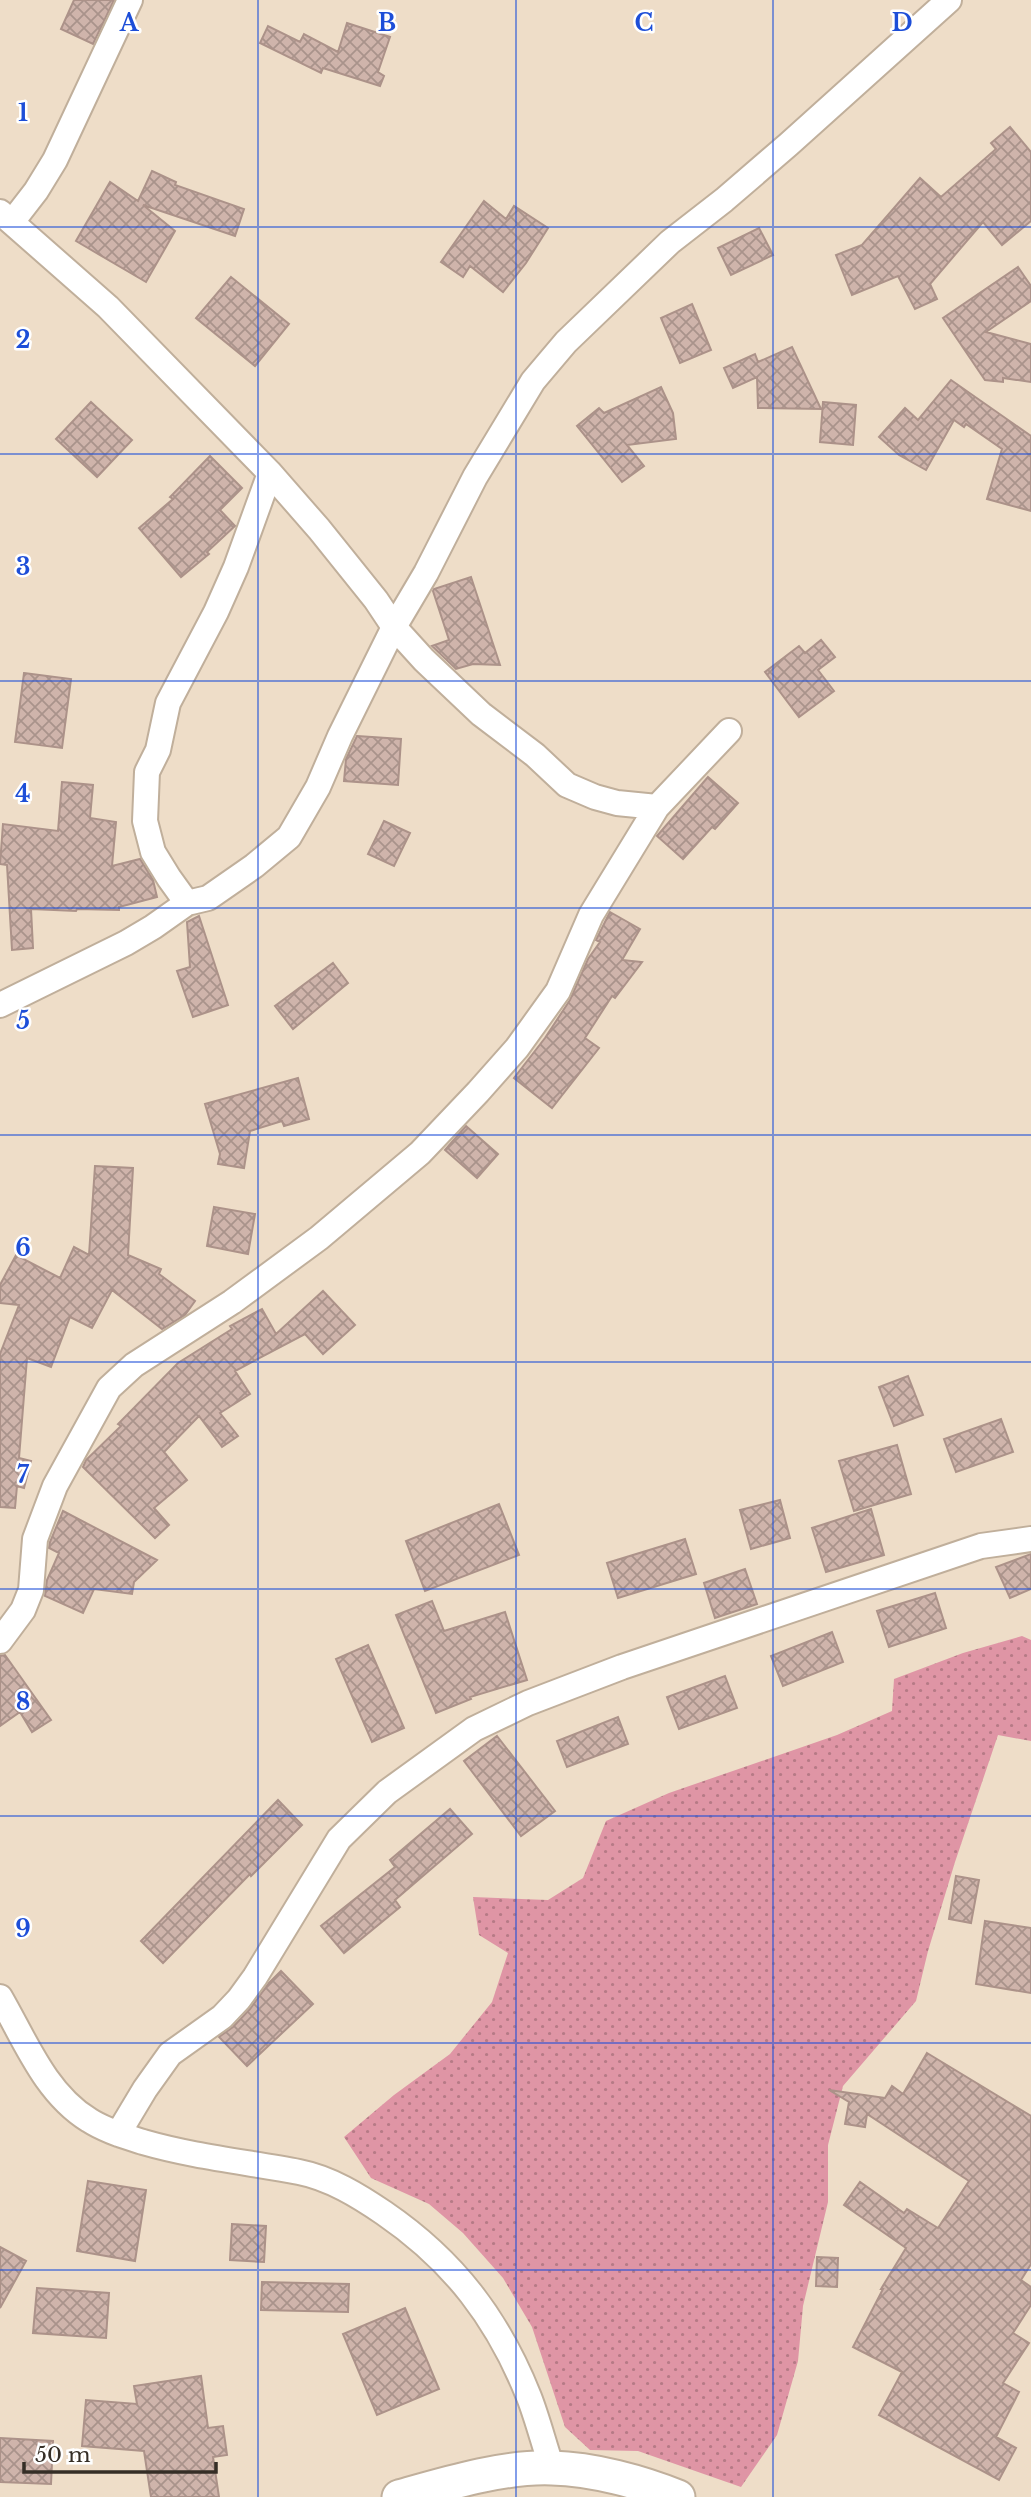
<svg xmlns="http://www.w3.org/2000/svg" width="1031" height="2497" font-family="'Libre Baskerville',serif">
<style>
.grass{fill:url(#grass-dots)}
.building{fill:url(#building-cross-hatch);stroke:#ac9289;stroke-width:2}
.lines{fill:none;stroke-linecap:round;stroke-linejoin:round}
.street-casing{stroke:#c0af9b;stroke-width:28}
.secondary-casing{stroke:#c0af9b;stroke-width:37}
.street{stroke:#fff;stroke-width:24}
.secondary{stroke:#fff;stroke-width:33}
.grid{fill:none;stroke:#1d4ed8;stroke-width:2;stroke-opacity:0.55}
.grid-label{font-size:23px;text-anchor:middle;font-weight:bold;fill:#1d4ed8;stroke:#fff;stroke-width:5;stroke-linejoin:round;paint-order:stroke}
</style>
<defs>
<pattern id="grass-dots" width="8" height="8" patternUnits="userSpaceOnUse" patternTransform="scale(1.75)"><rect width="8" height="8" fill="#df95a5"/><path d="M2 2h.1M6 6h.1" fill="none" stroke="#b67a86" stroke-width="1.8" stroke-linecap="round"/></pattern>
<pattern id="building-cross-hatch" width="8" height="8" patternUnits="userSpaceOnUse" patternTransform="scale(1.75)"><rect width="8" height="8" fill="#cfb4ab"/><path d="M0 0l8 8M0 8l8-8" fill="none" stroke="#a9938b"/></pattern>
</defs>
<rect width="100%" height="100%" fill="#eeddc8"/>
<path class="grass" d="M 1022,1636 L 1031,1640 L 1031,1741 L 998,1735 L 955,1862 L 928,1951 L 916,2001 L 843,2086 L 828,2145 L 828,2202 L 803,2306 L 798,2361 L 777,2435 L 741,2487 L 638,2451 L 590,2450 L 565,2427 L 532,2327 L 503,2278 L 463,2233 L 429,2204 L 371,2178 L 344,2137 L 394,2095 L 450,2054 L 492,2002 L 508,1953 L 479,1935 L 473,1897 L 548,1900 L 583,1878 L 606,1821 L 669,1793 L 837,1735 L 892,1711 L 894,1679 L 963,1653 Z"/>
<path class="building" d="M 74,0 L 114,0 L 93,44 L 61,29 Z
M 347,23 L 390,37 L 378,72 L 384,76 L 380,86 L 323,68 L 321,73 L 260,43 L 268,26 L 300,42 L 304,34 L 338,52 Z
M 1010,127 L 1031,152 L 1031,221 L 1002,245 L 983,222 L 930,284 L 937,299 L 915,309 L 898,276 L 852,295 L 836,255 L 862,245 L 920,178 L 941,197 L 996,149 L 991,143 Z
M 152,171 L 176,182 L 175,185 L 244,209 L 235,236 L 143,205 L 175,231 L 146,282 L 76,241 L 110,182 L 138,201 Z
M 484,201 L 506,219 L 514,206 L 548,228 L 526,263 L 503,292 L 470,266 L 463,277 L 441,262 Z
M 759,228 L 773,255 L 731,275 L 718,248 Z
M 1018,267 L 1031,286 L 1031,301 L 986,332 L 1031,344 L 1031,382 L 1003,378 L 1003,382 L 985,380 L 943,318 Z
M 231,277 L 289,324 L 255,366 L 196,318 Z
M 692,304 L 711,350 L 680,363 L 661,318 Z
M 792,347 L 821,409 L 758,408 L 757,377 L 733,388 L 724,368 L 755,354 L 758,362 Z
M 951,380 L 1031,436 L 1031,511 L 987,499 L 1002,449 L 966,424 L 964,427 L 954,420 L 926,470 L 899,455 L 879,437 L 905,408 L 918,420 Z
M 661,387 L 673,413 L 676,439 L 627,445 L 644,466 L 622,482 L 577,426 L 599,408 L 604,413 Z
M 91,402 L 132,440 L 97,477 L 56,439 Z
M 823,402 L 856,405 L 853,445 L 820,442 Z
M 210,456 L 242,488 L 220,510 L 235,526 L 207,552 L 209,554 L 181,577 L 139,528 L 173,499 L 170,497 Z
M 471,577 L 500,665 L 473,664 L 456,669 L 432,646 L 449,640 L 433,591 L 434,589 Z
M 821,640 L 835,657 L 818,670 L 834,691 L 799,717 L 765,672 L 799,646 L 805,653 Z
M 24,673 L 71,679 L 62,748 L 15,742 Z
M 357,736 L 401,739 L 398,785 L 344,781 L 346,759 Z
M 708,777 L 738,803 L 715,829 L 712,827 L 683,859 L 657,836 Z
M 62,782 L 93,785 L 90,818 L 116,822 L 112,866 L 140,859 L 153,880 L 157,897 L 119,907 L 119,910 L 77,909 L 76,911 L 31,909 L 33,948 L 12,950 L 7,865 L 0,864 L 3,824 L 58,831 Z
M 384,821 L 410,833 L 394,866 L 368,854 Z
M 610,912 L 640,929 L 622,960 L 642,962 L 615,998 L 612,996 L 585,1038 L 599,1048 L 552,1108 L 514,1078 L 545,1038 L 570,1000 L 588,959 L 600,942 L 596,940 Z
M 199,916 L 228,1005 L 193,1017 L 177,971 L 190,967 L 187,922 Z
M 333,963 L 348,983 L 293,1029 L 275,1006 Z
M 298,1078 L 309,1119 L 284,1126 L 282,1121 L 250,1131 L 244,1168 L 218,1164 L 220,1154 L 205,1104 Z
M 466,1126 L 498,1154 L 477,1178 L 445,1150 Z
M 95,1166 L 133,1168 L 128,1255 L 161,1269 L 159,1274 L 195,1301 L 185,1315 L 162,1329 L 112,1290 L 92,1328 L 70,1317 L 51,1367 L 27,1358 L 19,1458 L 31,1461 L 24,1488 L 17,1486 L 15,1508 L 0,1507 L 0,1354 L 19,1305 L 0,1303 L 0,1285 L 16,1255 L 60,1278 L 74,1247 L 89,1255 Z
M 214,1207 L 255,1214 L 248,1254 L 207,1246 Z
M 323,1291 L 355,1325 L 323,1354 L 305,1334 L 235,1371 L 250,1394 L 220,1413 L 238,1436 L 222,1447 L 199,1416 L 164,1452 L 187,1480 L 154,1508 L 169,1525 L 155,1538 L 83,1467 L 86,1460 L 121,1426 L 118,1424 L 178,1363 L 232,1329 L 230,1326 L 262,1309 L 276,1334 Z
M 908,1376 L 923,1415 L 894,1426 L 879,1387 Z
M 1001,1419 L 1013,1452 L 956,1472 L 944,1439 Z
M 897,1445 L 911,1494 L 854,1511 L 839,1461 Z
M 780,1500 L 790,1538 L 751,1549 L 740,1510 Z
M 499,1504 L 519,1555 L 425,1591 L 406,1541 Z
M 871,1509 L 884,1555 L 826,1572 L 812,1528 Z
M 63,1511 L 157,1560 L 134,1582 L 132,1594 L 94,1589 L 83,1613 L 45,1596 L 47,1580 L 59,1553 L 49,1548 L 50,1542 Z
M 685,1539 L 696,1574 L 618,1598 L 607,1563 Z
M 1031,1554 L 1031,1589 L 1010,1598 L 996,1567 Z
M 745,1569 L 757,1604 L 715,1618 L 704,1583 Z
M 935,1593 L 946,1628 L 889,1647 L 877,1611 Z
M 432,1601 L 444,1631 L 505,1612 L 527,1680 L 470,1697 L 471,1699 L 436,1713 L 396,1615 Z
M 832,1632 L 843,1662 L 783,1686 L 771,1656 Z
M 368,1645 L 404,1728 L 372,1742 L 336,1659 Z
M 5,1655 L 51,1720 L 32,1732 L 20,1712 L 0,1726 L 0,1656 Z
M 725,1676 L 737,1708 L 679,1729 L 667,1697 Z
M 618,1717 L 628,1744 L 567,1767 L 557,1741 Z
M 497,1736 L 555,1811 L 521,1836 L 464,1761 Z
M 278,1800 L 302,1825 L 251,1876 L 250,1874 L 163,1963 L 141,1941 Z
M 450,1809 L 472,1834 L 395,1900 L 400,1907 L 344,1953 L 321,1926 L 395,1867 L 390,1860 Z
M 956,1876 L 979,1880 L 971,1923 L 949,1919 Z
M 985,1921 L 1031,1928 L 1031,1993 L 976,1984 Z
M 281,1971 L 313,2004 L 247,2066 L 219,2037 L 233,2027 L 250,2009 L 269,1983 Z
M 927,2053 L 1031,2116 L 1031,2264 L 1021,2280 L 1031,2287 L 1031,2305 L 1013,2333 L 1029,2343 L 1003,2383 L 1019,2392 L 996,2437 L 1016,2448 L 999,2480 L 879,2415 L 902,2372 L 853,2347 L 883,2289 L 881,2289 L 906,2248 L 844,2205 L 860,2182 L 904,2213 L 907,2209 L 938,2228 L 969,2181 L 867,2114 L 865,2127 L 845,2124 L 849,2102 L 829,2090 L 885,2098 L 892,2086 L 903,2094 Z
M 88,2181 L 146,2190 L 135,2261 L 77,2251 Z
M 232,2224 L 266,2226 L 264,2262 L 230,2260 Z
M 0,2247 L 26,2261 L 0,2308 Z
M 817,2257 L 838,2258 L 837,2287 L 816,2286 Z
M 262,2282 L 349,2284 L 348,2312 L 261,2310 Z
M 37,2288 L 109,2293 L 106,2338 L 33,2333 Z
M 405,2308 L 439,2389 L 377,2415 L 343,2334 Z
M 201,2376 L 208,2428 L 223,2426 L 227,2455 L 213,2457 L 219,2497 L 151,2497 L 144,2451 L 82,2446 L 86,2400 L 137,2404 L 134,2386 Z
M 0,2438 L 53,2441 L 51,2484 L 0,2482 Z"/>
<g class="lines">
<defs>
<path id="street" d="M 0,212 L 108,307 L 270,473 L 319,529 L 376,600 L 394,627 L 424,660 L 481,714 L 535,755 L 567,785 L 595,797 L 617,803 L 657,807
M 12,222 L 36,191 L 55,160 L 130,0
M 187,903 L 169,878 L 153,852 L 145,821 L 147,772 L 158,750 L 168,703 L 216,612 L 236,567 L 270,473
M 0,1005 L 126,943 L 153,927 L 187,903 L 208,898 L 254,866 L 289,837 L 318,787 L 340,736 L 394,627 L 426,573 L 475,477 L 533,381 L 566,342 L 670,242 L 724,200 L 789,144 L 949,0
M 0,1641 L 23,1610 L 31,1590 L 35,1539 L 55,1486 L 109,1388 L 134,1365 L 232,1302 L 319,1238 L 420,1153 L 478,1092 L 517,1048 L 558,991 L 591,915 L 657,807 L 729,731
M 0,1997 C 25,2040 45,2093 89,2120 C 106,2131 125,2136 143,2142 C 195,2157 247,2162 299,2172 C 330,2178 359,2196 384,2213 C 454,2261 498,2319 529,2397 C 538,2420 544,2445 552,2468
M 118,2134 L 145,2089 L 170,2054 L 222,2017 L 239,1999 L 255,1977 L 339,1839 L 387,1792 L 474,1729 L 528,1703 L 622,1667 L 981,1546 L 1031,1539"/>
<path id="secondary" d="M 399,2497 C 445,2484 504,2466 552,2468 C 593,2469 641,2482 678,2497"/>
</defs>
<use href="#street" class="street-casing"/>
<use href="#secondary" class="secondary-casing"/>
<use href="#street" class="street"/>
<use href="#secondary" class="secondary"/>
</g>
<path class="grid" d="M 258,0 L 258,2497M 516,0 L 516,2497M 773,0 L 773,2497M 0,227 L 1031,227M 0,454 L 1031,454M 0,681 L 1031,681M 0,908 L 1031,908M 0,1135 L 1031,1135M 0,1362 L 1031,1362M 0,1589 L 1031,1589M 0,1816 L 1031,1816M 0,2043 L 1031,2043M 0,2270 L 1031,2270"/>
<g class="grid-label">
<text x="129" y="31">A</text>
<text x="387" y="31">B</text>
<text x="644" y="31">C</text>
<text x="902" y="31">D</text>
<text x="23" y="121">1</text>
<text x="23" y="348">2</text>
<text x="23" y="575">3</text>
<text x="23" y="802">4</text>
<text x="23" y="1029">5</text>
<text x="23" y="1256">6</text>
<text x="23" y="1483">7</text>
<text x="23" y="1710">8</text>
<text x="23" y="1937">9</text>
</g>
<path d="M24 2462v10h192v-10" fill="none" stroke="#352e26" stroke-width="3.5"/>
<text x="35" y="2462" font-size="21" fill="#352e26" stroke="#ffffff" stroke-width="5" paint-order="stroke">50 m</text>
</svg>
